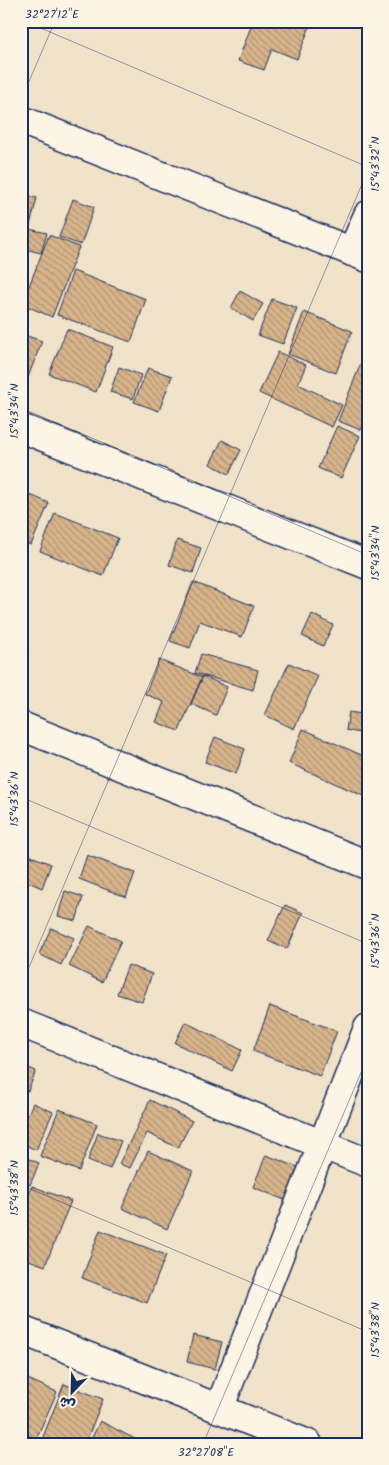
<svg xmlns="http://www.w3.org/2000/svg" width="389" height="1465" font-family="Kalam,'Playpen Sans Arabic',sans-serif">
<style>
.building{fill:url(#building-back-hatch);stroke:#1b2f5e}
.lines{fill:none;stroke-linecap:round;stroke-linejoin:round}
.minor-casing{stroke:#1b2f5e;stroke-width:31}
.minor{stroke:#fcf5e5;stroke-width:28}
.ticks{fill:none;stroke:#1b2f5e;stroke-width:1;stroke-opacity:0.45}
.neatline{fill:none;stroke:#1b2f5e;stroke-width:2}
.ticks-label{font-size:12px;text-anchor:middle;fill:#1b2f5e}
</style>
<defs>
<pattern id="building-back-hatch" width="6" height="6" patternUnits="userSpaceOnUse" patternTransform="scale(1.25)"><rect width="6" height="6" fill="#d8b48a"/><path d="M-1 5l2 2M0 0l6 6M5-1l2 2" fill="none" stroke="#ae9374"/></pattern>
</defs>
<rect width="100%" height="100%" fill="#f1e2ca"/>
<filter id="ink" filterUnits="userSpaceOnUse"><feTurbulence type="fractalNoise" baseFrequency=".02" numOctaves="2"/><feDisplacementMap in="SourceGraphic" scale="10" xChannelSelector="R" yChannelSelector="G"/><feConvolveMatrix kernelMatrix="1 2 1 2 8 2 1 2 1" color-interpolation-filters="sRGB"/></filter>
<g filter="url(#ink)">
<path class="building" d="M 253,21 L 312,21 L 297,59 L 272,49 L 264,70 L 238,61 Z
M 21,193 L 37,198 L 29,229 L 47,233 L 41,253 L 21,248 Z
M 73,199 L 94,207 L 81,245 L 59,237 Z
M 49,235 L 79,247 L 52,317 L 22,304 Z
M 73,271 L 146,299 L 131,342 L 57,315 Z
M 240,291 L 263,304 L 253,321 L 231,308 Z
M 272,299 L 297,308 L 283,344 L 258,335 Z
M 304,312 L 352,331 L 336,373 L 288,354 Z
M 67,329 L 113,347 L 96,392 L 49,374 Z
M 21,334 L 42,341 L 23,390 L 21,389 Z
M 368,345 L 368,414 L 361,430 L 338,421 Z
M 278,352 L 306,365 L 298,384 L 342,405 L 332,427 L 259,393 Z
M 119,367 L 141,375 L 133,399 L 110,392 Z
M 148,368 L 172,376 L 159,411 L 134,402 Z
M 337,426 L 360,436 L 341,478 L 318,468 Z
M 222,440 L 241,450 L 229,474 L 210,464 Z
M 21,491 L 49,503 L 31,545 L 21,541 Z
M 55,513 L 118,538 L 103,576 L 40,551 Z
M 177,540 L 201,548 L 193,573 L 169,565 Z
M 193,582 L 254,606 L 242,637 L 200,621 L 190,648 L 170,641 Z
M 312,614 L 333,625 L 323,646 L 302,636 Z
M 21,645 L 28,649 L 21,662 Z
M 201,654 L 258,670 L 253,690 L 195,673 Z
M 159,660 L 202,677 L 179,731 L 156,722 L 164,702 L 145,694 Z
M 289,663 L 318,676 L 294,729 L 265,715 Z
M 203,676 L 227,687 L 216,715 L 191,704 Z
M 349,712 L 368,715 L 368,735 L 346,730 Z
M 303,729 L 368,758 L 368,798 L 289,763 Z
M 215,737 L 245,749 L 236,774 L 205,762 Z
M 21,852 L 51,864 L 42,888 L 21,879 Z
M 87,855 L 135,873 L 126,897 L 79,879 Z
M 65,891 L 83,897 L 76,921 L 58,916 Z
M 285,905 L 303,913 L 287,949 L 268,941 Z
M 89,926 L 121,941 L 102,982 L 69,966 Z
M 51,928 L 74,938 L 61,965 L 39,954 Z
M 128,965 L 152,974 L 142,1002 L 117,994 Z
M 270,1006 L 337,1031 L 320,1076 L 253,1051 Z
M 185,1022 L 242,1050 L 232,1071 L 175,1043 Z
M 21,1065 L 36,1071 L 28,1091 L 21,1088 Z
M 150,1100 L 192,1121 L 178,1148 L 147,1133 L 130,1168 L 119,1164 Z
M 33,1103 L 53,1112 L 36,1150 L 21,1143 L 21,1130 Z
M 59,1109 L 97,1124 L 79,1171 L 40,1156 Z
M 98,1133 L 121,1141 L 110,1169 L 88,1160 Z
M 148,1151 L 193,1171 L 167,1229 L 122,1208 Z
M 266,1155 L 300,1168 L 287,1201 L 253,1187 Z
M 21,1156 L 39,1163 L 30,1185 L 21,1181 Z
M 32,1186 L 71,1201 L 45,1266 L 21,1257 L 21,1213 Z
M 100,1230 L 166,1255 L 147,1303 L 82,1278 Z
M 193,1335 L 222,1342 L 215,1369 L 187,1362 Z
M 21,1376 L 57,1392 L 36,1439 L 21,1432 Z
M 64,1384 L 103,1399 L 85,1444 L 60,1444 L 43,1437 Z
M 100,1421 L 135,1439 L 133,1444 L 89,1444 Z"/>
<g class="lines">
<defs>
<path id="minor" d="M 21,120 L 368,258
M 352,252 L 368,215
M 21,428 L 368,565
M 21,726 L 368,865
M 21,1023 L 368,1163
M 21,1330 L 308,1444
M 219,1409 L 368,1028"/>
</defs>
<use href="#minor" class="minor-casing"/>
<use href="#minor" class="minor"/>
</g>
</g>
<path class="ticks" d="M 24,21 L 368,167M 21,100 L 55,21M 21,408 L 368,555M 21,797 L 368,944M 21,986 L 368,170M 21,1185 L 368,1332M 203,1444 L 368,1056"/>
<rect width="389" height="1465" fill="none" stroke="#fcf5e5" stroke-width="55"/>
<g transform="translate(72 1392) rotate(203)" stroke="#fcf5e5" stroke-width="4" paint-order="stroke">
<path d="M0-4L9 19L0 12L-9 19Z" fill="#1b2f5e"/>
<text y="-8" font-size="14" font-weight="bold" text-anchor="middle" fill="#1b2f5e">ش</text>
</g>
<rect x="28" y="28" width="334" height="1410" class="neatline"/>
<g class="ticks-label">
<text x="52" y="18">32°27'12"E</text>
<text transform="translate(375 164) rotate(-90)" y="4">15°43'32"N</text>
<text transform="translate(14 411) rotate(-90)" y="4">15°43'34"N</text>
<text transform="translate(375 553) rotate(-90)" y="4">15°43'34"N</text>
<text transform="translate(14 799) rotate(-90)" y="4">15°43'36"N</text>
<text transform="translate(375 941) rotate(-90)" y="4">15°43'36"N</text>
<text transform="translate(14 1188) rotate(-90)" y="4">15°43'38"N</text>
<text transform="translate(375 1330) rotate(-90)" y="4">15°43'38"N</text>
<text x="206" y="1456">32°27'08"E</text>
</g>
</svg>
